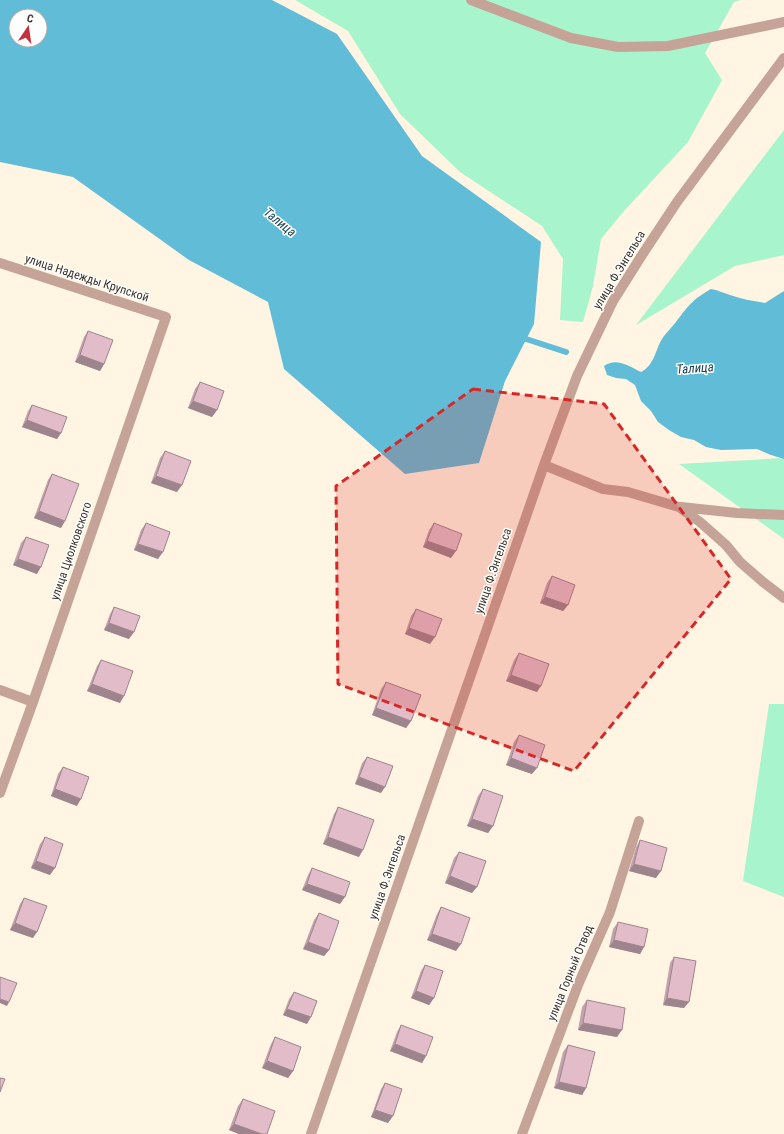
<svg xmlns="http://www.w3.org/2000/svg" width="784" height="1134" font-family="'Roboto Condensed',sans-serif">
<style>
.green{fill:#a7f4cd}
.water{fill:#61bcd8;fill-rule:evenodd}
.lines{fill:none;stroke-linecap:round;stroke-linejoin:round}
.stream{stroke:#61bcd8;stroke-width:6}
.minor{stroke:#c5a497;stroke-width:10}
.wall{fill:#c2a3ad}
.shaded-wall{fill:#9e848d}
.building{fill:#e2bdc9;stroke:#9e848d}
.marked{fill:#d62828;fill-opacity:0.2;stroke:#d62828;stroke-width:3;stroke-dasharray:8 5;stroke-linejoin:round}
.labels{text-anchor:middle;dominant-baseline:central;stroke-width:3;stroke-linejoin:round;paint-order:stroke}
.street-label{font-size:12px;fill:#3a3327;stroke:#fff}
.water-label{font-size:13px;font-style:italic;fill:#1a434f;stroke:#fff}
</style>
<rect width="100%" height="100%" fill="#fff5e2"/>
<path class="green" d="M 295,0 L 741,0 L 734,2 L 705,53 L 722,80 L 688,142 L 624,211 L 601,239 L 593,286 L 583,322 L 560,320 L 563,259 L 542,226 L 460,172 L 400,114 L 348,31 Z
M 784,130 L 784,255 L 735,266 L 636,325 Z
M 784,458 L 784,539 L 679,464 Z
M 769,704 L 784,704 L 784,897 L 743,881 Z"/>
<path class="water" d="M 0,0 L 272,0 L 337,34 L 422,156 L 541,242 L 534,324 L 505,381 L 479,463 L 405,474 L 284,369 L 268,302 L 189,260 L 73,177 L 0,162 ZM 16,16 L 40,16 L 40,40 L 16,40 Z
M 711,289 C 718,290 723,293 730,295 C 741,299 753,301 765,303 L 784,291 L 784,459 L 771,455 L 757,449 L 721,450 L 706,447 L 694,440 L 681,437 L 669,430 L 658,422 L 651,411 L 641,401 L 635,385 L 626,379 L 616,378 L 607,375 L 604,366 C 616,357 629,366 641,372 C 656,364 655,348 664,336 C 668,331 672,327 676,322 C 688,306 693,299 711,289 Z"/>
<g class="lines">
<path class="stream" d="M 520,337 L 566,352"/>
<path class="minor" d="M 471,0 L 571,38 L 618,47 L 668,46 L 784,22
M 0,263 L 166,317 L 33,702 L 0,793
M 544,465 L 603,489 L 628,492 L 679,507 L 700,522 L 726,545 L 740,562 L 763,582 L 784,598
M 681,507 L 737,513 L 784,515
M 0,690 L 33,702
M 311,1134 L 544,465 L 577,376 L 613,301 L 642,255 L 677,202 L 784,58
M 522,1134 L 578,985 L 610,912 L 639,821"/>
</g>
<path class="wall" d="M 88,331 L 104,364 L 100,371 L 75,362 L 84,337 Z
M 200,382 L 217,410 L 212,417 L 188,408 L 195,389 Z
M 32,405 L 61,433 L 57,439 L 22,427 L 28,411 Z
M 165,451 L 177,492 L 151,483 L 160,458 Z
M 52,474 L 61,528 L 34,518 L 48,480 Z
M 146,523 L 158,559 L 134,550 L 141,530 Z
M 434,523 L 451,558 L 423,547 L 429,530 Z
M 26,537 L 37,574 L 13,565 L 21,543 Z
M 552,576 L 568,605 L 563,611 L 540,603 L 547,583 Z
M 114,607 L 129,639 L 104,630 L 110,614 Z
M 416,609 L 430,644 L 405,634 L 411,616 Z
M 519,653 L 537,692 L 506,681 L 514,660 Z
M 101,660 L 120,703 L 87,691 L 97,666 Z
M 386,682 L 411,721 L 406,728 L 372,715 L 381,689 Z
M 519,735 L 532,774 L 506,765 L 514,742 Z
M 367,757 L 381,793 L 355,784 L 362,763 Z
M 63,767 L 77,806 L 51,796 L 58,774 Z
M 483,789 L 493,826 L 488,833 L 467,826 L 478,796 Z
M 338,807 L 359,857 L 323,844 L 334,814 Z
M 45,837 L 50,875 L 31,868 L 40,844 Z
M 640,840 L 656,878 L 629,871 L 636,847 Z
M 459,852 L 472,893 L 445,883 L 454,858 Z
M 312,868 L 340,904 L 302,890 L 308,875 Z
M 24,898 L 33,938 L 10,930 L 20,904 Z
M 441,907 L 456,951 L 427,940 L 437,914 Z
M 319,913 L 329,950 L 324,956 L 303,949 L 314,920 Z
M 618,922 L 644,947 L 640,954 L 609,947 L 613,929 Z
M 674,957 L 684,1008 L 663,1005 L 670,963 Z
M 425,965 L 434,998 L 429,1005 L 411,998 L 421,971 Z
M 294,992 L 307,1024 L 283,1015 L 289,999 Z
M 587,1000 L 617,1037 L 578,1030 L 582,1007 Z
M 401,1025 L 426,1056 L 422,1063 L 390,1051 L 397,1032 Z
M 275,1037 L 293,1071 L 288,1078 L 262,1068 L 271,1044 Z
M 568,1045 L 586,1088 L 582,1095 L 554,1088 L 563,1052 Z
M 385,1083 L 388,1123 L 371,1117 L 381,1089 Z
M 243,1099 L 267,1134 L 239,1134 L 229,1130 L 238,1106 Z"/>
<path class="shaded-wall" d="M 80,355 L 104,364 L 100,371 L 75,362 Z
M 193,401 L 217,410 L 212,417 L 188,408 Z
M 27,420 L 61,433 L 57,439 L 22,427 Z
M 156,476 L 182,485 L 177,492 L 151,483 Z
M 39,511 L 65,521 L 61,528 L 34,518 Z
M 427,541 L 456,551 L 451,558 L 423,547 Z
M 138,544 L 163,552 L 158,559 L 134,550 Z
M 18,559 L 41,567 L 37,574 L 13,565 Z
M 545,597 L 568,605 L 563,611 L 540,603 Z
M 109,623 L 134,632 L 129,639 L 104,630 Z
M 409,628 L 435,637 L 430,644 L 405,634 Z
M 511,675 L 541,686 L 537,692 L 506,681 Z
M 92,684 L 124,696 L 120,703 L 87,691 Z
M 376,708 L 411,721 L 406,728 L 372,715 Z
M 511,758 L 537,768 L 532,774 L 506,765 Z
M 359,777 L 385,787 L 381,793 L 355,784 Z
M 55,789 L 81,799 L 77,806 L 51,796 Z
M 472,819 L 493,826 L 488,833 L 467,826 Z
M 328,837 L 363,850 L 359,857 L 323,844 Z
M 36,861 L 55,868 L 50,875 L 31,868 Z
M 634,864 L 661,871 L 656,878 L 629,871 Z
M 450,876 L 477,887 L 472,893 L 445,883 Z
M 307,884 L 345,897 L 340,904 L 302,890 Z
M 15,923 L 37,932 L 33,938 L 10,930 Z
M 432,934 L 461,944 L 456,951 L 427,940 Z
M 614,940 L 644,947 L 640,954 L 609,947 Z
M 308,942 L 329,950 L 324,956 L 303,949 Z
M 416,991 L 434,998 L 429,1005 L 411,998 Z
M 667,998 L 689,1002 L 684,1008 L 663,1005 Z
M 0,999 L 9,1002 L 7,1006 L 0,1003 Z
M 287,1009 L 311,1017 L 307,1024 L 283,1015 Z
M 583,1023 L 622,1030 L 617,1037 L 578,1030 Z
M 395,1044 L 426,1056 L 422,1063 L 390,1051 Z
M 267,1061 L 293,1071 L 288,1078 L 262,1068 Z
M 559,1082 L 586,1088 L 582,1095 L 554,1088 Z
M 375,1110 L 393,1116 L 388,1123 L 371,1117 Z
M 234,1124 L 262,1134 L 239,1134 L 229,1130 Z"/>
<path class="building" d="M 88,331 L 113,340 L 104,364 L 80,355 Z
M 200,382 L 224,391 L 217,410 L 193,401 Z
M 32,405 L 67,417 L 61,433 L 27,420 Z
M 165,451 L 191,461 L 182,485 L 156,476 Z
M 52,474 L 79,484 L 65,521 L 39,511 Z
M 146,523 L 170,532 L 163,552 L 138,544 Z
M 434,523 L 462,534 L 456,551 L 427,541 Z
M 26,537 L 49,545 L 41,567 L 18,559 Z
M 552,576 L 575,585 L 568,605 L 545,597 Z
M 114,607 L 140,616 L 134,632 L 109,623 Z
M 416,609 L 442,619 L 435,637 L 409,628 Z
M 519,653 L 549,664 L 541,686 L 511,675 Z
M 101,660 L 133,671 L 124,696 L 92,684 Z
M 386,682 L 421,695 L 411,721 L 376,708 Z
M 519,735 L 545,745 L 537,768 L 511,758 Z
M 367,757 L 393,766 L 385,787 L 359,777 Z
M 63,767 L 89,777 L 81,799 L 55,789 Z
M 483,789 L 503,796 L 493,826 L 472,819 Z
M 338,807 L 374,820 L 363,850 L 328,837 Z
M 45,837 L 63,844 L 55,868 L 36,861 Z
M 640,840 L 667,848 L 661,871 L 634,864 Z
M 459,852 L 486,861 L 477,887 L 450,876 Z
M 312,868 L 350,882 L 345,897 L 307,884 Z
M 24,898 L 47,906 L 37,932 L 15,923 Z
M 441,907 L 470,918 L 461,944 L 432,934 Z
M 319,913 L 339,921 L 329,950 L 308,942 Z
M 618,922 L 648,929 L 644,947 L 614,940 Z
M 674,957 L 696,961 L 689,1002 L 667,998 Z
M 425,965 L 443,971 L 434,998 L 416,991 Z
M 0,977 L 17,983 L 9,1002 L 0,999 Z
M 294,992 L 317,1001 L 311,1017 L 287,1009 Z
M 587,1000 L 625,1008 L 622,1030 L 583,1023 Z
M 401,1025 L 433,1037 L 426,1056 L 395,1044 Z
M 275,1037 L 301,1047 L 293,1071 L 267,1061 Z
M 568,1045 L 595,1052 L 586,1088 L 559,1082 Z
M 0,1078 L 5,1079 L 0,1092 Z
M 385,1083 L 402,1089 L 393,1116 L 375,1110 Z
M 243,1099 L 275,1111 L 267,1134 L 262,1134 L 234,1124 Z"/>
<path class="marked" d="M 473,389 L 604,404 L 731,579 L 574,771 L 338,684 L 336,486 Z"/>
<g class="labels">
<g class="street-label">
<text transform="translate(619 270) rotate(-59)">улица Ф.Энгельса</text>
<text transform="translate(87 278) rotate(18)">улица Надежды Крупской</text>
<text transform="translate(71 551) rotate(-71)">улица Циолковского</text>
<text transform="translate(493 571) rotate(-71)">улица Ф.Энгельса</text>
<text transform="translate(387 877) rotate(-71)">улица Ф.Энгельса</text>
<text transform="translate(570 973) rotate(-68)">улица Горный Отвод</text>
</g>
<g class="water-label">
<text transform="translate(280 222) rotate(39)">Талица</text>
<text transform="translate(695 368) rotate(-4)">Талица</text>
</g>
</g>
<g transform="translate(28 28) rotate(13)"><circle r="19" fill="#ffffff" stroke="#b0ada9"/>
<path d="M0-3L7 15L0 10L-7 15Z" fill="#c1313e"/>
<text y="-6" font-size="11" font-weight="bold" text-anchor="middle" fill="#3a3327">С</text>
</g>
</svg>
